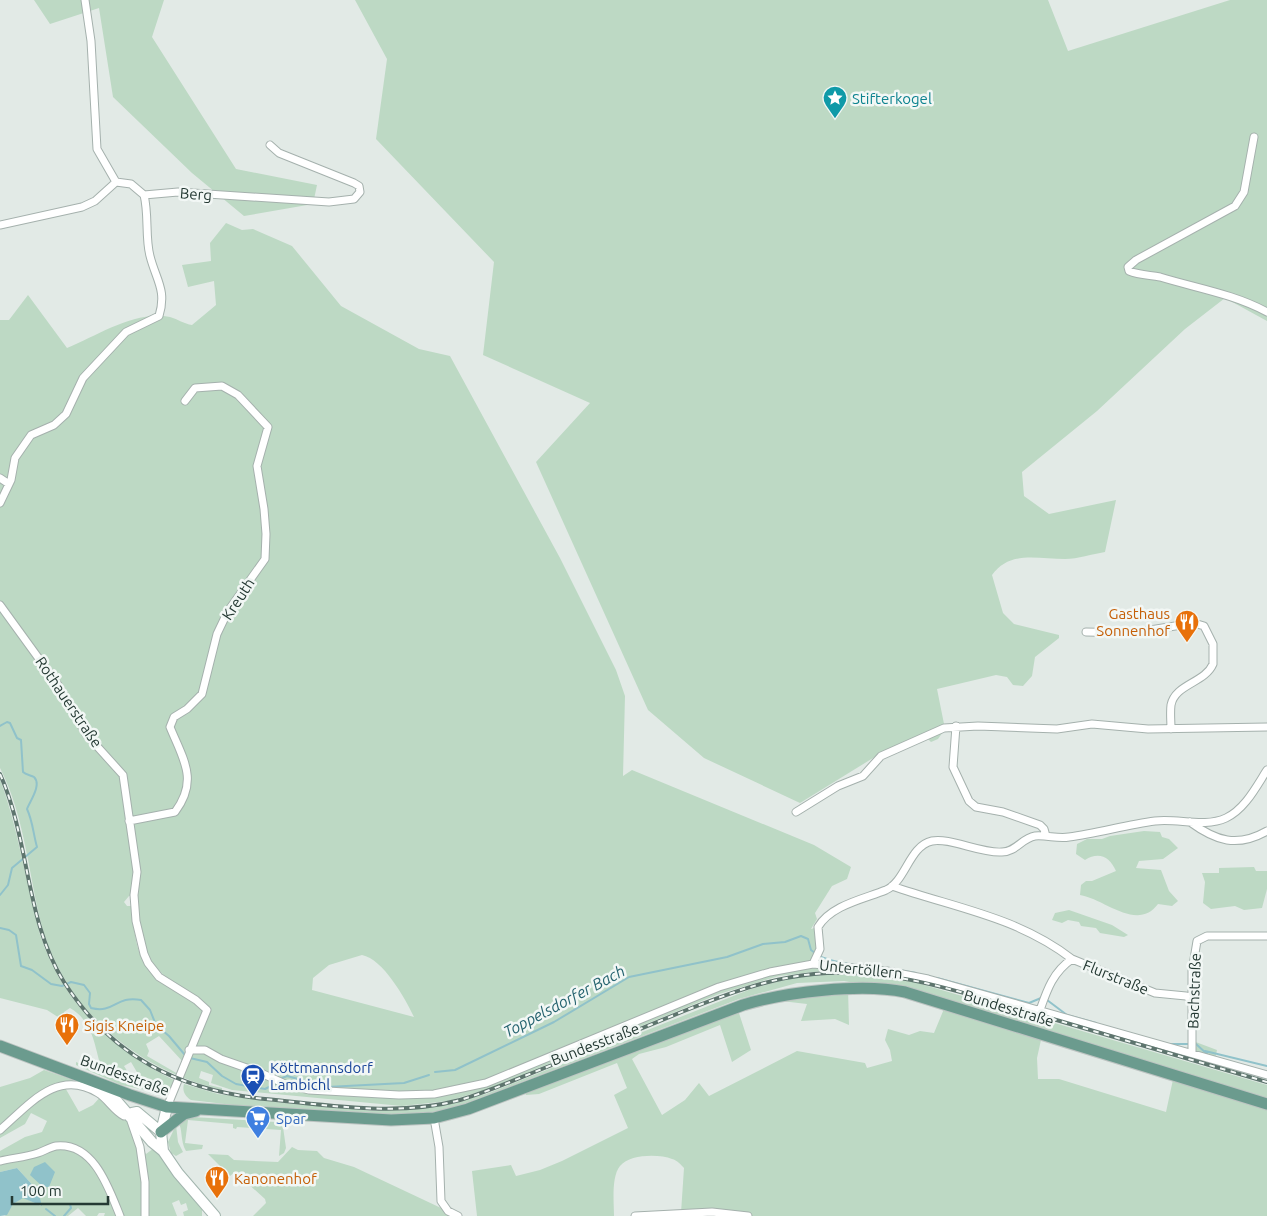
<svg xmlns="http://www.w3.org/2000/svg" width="1267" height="1216" font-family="Ubuntu,sans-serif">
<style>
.green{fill:#bdd9c4;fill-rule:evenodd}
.water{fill:#90c2ca}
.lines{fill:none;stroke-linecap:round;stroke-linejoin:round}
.stream{stroke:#90c2ca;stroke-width:2}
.street-casing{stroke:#a5b1ad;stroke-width:9}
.secondary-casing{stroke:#a2b5ae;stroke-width:12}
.primary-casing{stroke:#bdc4c2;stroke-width:13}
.street{stroke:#fff;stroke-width:7}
.secondary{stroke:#fff;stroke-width:10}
.primary{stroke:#6b9b8e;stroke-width:11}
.rail-casing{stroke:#5e756e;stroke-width:4}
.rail{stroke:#f2f7f5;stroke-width:2;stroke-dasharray:5.5;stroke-linecap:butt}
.labels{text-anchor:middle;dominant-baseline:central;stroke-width:5;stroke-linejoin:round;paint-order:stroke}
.culture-label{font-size:15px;fill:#0d838f;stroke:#f2f7f5;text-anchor:start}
.street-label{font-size:15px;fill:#243933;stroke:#f2f7f5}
.food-label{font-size:15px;fill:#c56008;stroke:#f2f7f5;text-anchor:start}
.transit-label{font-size:15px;fill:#164399;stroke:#f2f7f5;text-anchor:start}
.shop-label{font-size:15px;fill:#366cbe;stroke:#f2f7f5;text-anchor:start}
.water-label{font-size:16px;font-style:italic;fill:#25636f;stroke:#f2f7f5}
</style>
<rect width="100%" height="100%" fill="#e2eae6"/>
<path class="green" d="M 34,0 L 164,0 L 152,37 L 236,169 L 317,185 L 313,204 L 244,216 L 192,173 L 113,97 L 99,8 L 50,24 Z
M 355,0 L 1048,0 L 1068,51 L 1230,0 L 1267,0 L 1267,321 L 1225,298 L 1185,329 L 1097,411 L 1022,472 L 1024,496 L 1049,514 L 1116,500 L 1105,552 C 1092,554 1078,559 1065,559 C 1038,559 1010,550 992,575 L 1003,613 L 1014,624 L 1059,635 L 1059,638 L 1035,657 L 1032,676 L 1023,686 L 1013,685 L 1007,677 L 996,675 L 937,689 L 945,729 L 938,739 L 931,742 L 925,736 L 886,750 L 800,803 L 704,758 L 648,710 L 536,462 L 590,403 L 483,355 L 494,262 L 376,139 L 387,59 Z
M 226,223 L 242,230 L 253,229 L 292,246 L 341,306 L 419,349 L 450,356 L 560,558 L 616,670 L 625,696 L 623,776 L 632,770 L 814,845 L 851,867 L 847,879 L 832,886 L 815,913 L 817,919 L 811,929 L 818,927 L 821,944 L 813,964 L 848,968 L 779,976 L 719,994 L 485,1090 L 448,1101 L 402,1106 L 232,1090 L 211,1083 L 213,1075 L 201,1071 L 199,1078 L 209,1082 L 209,1085 L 222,1088 L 222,1090 C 132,1068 61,1007 39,915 C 28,866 23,813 0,768 L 0,320 L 9,320 L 28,295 L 67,348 C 99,335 135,310 170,317 C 178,319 184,324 192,325 L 216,305 L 214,281 L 188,287 L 182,265 L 211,261 L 210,243 ZM 134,895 L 142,936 L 151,962 L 183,995 C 140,975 135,951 132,906 L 127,906 L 124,902 L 129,896 ZM 362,955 C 383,959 405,998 414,1017 L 312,990 L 313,978 L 329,965 ZM 159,1036 L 184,1063 L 178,1074 L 147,1056 L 149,1051 L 146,1044 Z
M 0,779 C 17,825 24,872 36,920 C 54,994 108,1049 176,1081 L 170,1095 L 121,1085 L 76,1065 L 76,1062 L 97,1071 L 100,1064 C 94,1042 92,1021 70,1008 L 64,1012 L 61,1019 L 47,1010 L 0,998 ZM 131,1062 L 141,1079 L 135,1083 L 124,1066 Z
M 1144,831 L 1160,832 L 1162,837 L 1169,839 L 1178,848 L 1163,859 L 1139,861 L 1136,868 L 1161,870 L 1169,891 L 1178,901 L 1172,906 L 1158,904 C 1137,932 1105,899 1080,895 L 1081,885 L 1086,881 L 1092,881 L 1116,871 C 1110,857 1099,851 1085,860 L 1076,854 L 1077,844 L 1087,839 L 1102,839 L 1110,836 Z
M 1254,867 L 1256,871 L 1267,871 L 1267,889 L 1262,908 L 1244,910 L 1235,906 L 1211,909 L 1203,903 L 1205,882 L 1202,873 L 1219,873 L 1219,868 Z
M 1069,910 L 1112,925 L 1128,935 L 1124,937 L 1100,933 L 1096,928 L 1081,926 L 1079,922 L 1068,920 L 1062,923 L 1052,920 L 1055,913 Z
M 843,974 L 914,982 L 1267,1085 L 1267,1100 L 1201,1080 L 1185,1072 L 1180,1073 L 861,984 L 844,981 L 797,983 L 739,999 L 456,1107 L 423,1114 L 403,1116 L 258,1108 L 191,1100 C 185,1096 182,1091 184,1084 L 218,1094 L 284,1103 L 375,1111 L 436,1106 L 486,1094 L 751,989 L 796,977 Z
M 848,989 L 849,1025 L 835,1019 L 801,1021 L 807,1004 L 764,999 Z
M 946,1004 L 1025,1029 L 1026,1036 L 1041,1040 L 1037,1058 L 1038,1079 L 1059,1079 L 1166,1112 L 1174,1075 L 1267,1104 L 1267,1216 L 665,1216 L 681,1213 L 684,1168 C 681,1165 677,1160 672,1159 C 659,1154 630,1154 620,1166 C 611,1177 614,1203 614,1216 L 477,1216 L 472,1171 L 511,1165 L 516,1176 L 540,1170 L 562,1161 L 628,1128 L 614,1095 L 627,1088 L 617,1063 L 539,1094 L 526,1095 L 523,1088 L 737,1007 L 751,1050 L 732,1062 L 720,1025 L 666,1047 L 639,1054 L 632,1059 L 662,1115 L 685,1100 L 699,1083 L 709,1096 L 797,1051 L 865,1063 L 867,1068 L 892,1061 L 890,1050 L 885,1040 L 888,1029 L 909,1035 L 920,1031 L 934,1033 Z
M 1193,1041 L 1217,1050 L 1215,1059 L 1267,1075 L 1267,1079 L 1191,1058 L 1170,1048 L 1192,1052 Z
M 44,1070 L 79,1082 L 76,1085 L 63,1084 L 79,1112 L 93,1105 L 102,1095 L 144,1139 L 139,1144 L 146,1154 L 154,1148 L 157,1151 L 202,1209 L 202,1216 L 184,1216 L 183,1212 L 188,1210 L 186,1203 L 181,1205 L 179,1200 L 172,1203 L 177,1216 L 104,1216 L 105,1213 L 99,1213 L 97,1216 L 86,1216 L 78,1208 L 68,1216 L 5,1216 L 13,1204 L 23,1197 L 41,1206 L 38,1191 L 17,1168 L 0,1172 L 0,1151 L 25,1137 L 42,1132 L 47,1121 L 31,1113 L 25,1124 L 0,1138 L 0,1087 L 30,1078 Z
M 192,1117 L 275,1122 L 283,1127 L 286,1148 L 284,1153 L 279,1156 L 281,1130 L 237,1127 L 236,1129 L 233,1128 L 233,1124 L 188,1120 L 185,1143 L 203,1145 L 202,1149 L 186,1151 C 180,1141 183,1129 178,1122 Z
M 176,1125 L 178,1142 L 183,1152 L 176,1156 L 171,1153 L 168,1142 Z
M 292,1147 L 298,1150 L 317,1151 L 324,1158 L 354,1167 L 458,1216 L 253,1216 L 266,1203 L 265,1199 L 235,1172 L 230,1176 L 208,1154 L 228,1155 L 234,1160 L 278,1162 Z"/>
<path class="water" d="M 45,1162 L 55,1172 L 49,1187 L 43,1187 L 30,1175 L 34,1167 Z
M 17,1168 L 38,1191 L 42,1206 L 23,1198 L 13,1204 L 7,1215 L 0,1216 L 0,1172 Z"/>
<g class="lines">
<path class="stream" d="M 0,726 L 7,722 L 10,723 L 17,738 L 21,740 L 23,772 C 26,775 31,775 34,777 C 42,785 30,801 27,809 C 33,822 33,833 37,847 L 12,868 L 8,885 L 0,895
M 0,928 L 9,930 L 16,935 L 21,966 L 32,970 L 51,984 L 62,986 L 71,982 L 84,985 L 90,993 L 89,1004 L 91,1008 C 115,1014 115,995 141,1000 L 150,1010 L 156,1025 L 169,1036 L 185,1055
M 821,957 C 851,968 884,966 916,973
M 937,978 L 1029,1003 L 1041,998
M 1047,1000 L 1067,1015 L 1096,1023
M 1168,1044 L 1191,1044
M 1196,1044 L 1207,1054
M 1205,1051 L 1267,1066
M 190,1058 L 207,1062 L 222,1076 L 236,1084 L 265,1089 L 277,1083
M 435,1072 L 455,1070 L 554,1022 L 629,977 L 727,957 L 763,944 L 785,942 L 801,936 L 808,939 L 811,950 L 815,953
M 280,1079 L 287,1076 L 327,1087 L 404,1083 L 429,1075
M 46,1209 L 55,1216
M 64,1216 L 71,1208 L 70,1204"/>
<defs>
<path id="street" d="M 85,0 L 91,41 L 97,149 L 116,182
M 1254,137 L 1244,192 L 1235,206 L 1136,260 L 1128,267 L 1129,271 C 1139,275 1149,275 1160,277 C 1196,288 1234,294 1267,312
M 116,182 L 131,184 L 144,195 L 178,192 L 329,202 L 354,199 L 360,192 L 359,186 L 354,183 L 279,153 L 270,145
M 0,225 L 82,207 L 95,201 L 116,182
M 0,478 L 9,484
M 0,503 L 11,480 L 15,458 L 31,435 L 54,425 L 66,414 L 83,378 L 126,332 L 159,316 C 167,290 156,280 150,256 C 145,237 149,215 144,195
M 0,605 L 58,685 L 86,734 L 123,775 L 137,872 L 134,895 L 136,921 L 144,954 L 148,963 L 159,977 L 196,1000 L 207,1010 L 167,1107
M 1086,632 L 1131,633 L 1194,623 L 1204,626 L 1213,644 L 1213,664 C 1205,683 1175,684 1171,705 C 1170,713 1171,721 1171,729
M 956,726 L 953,767 L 969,801 L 976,807 L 1003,812 L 1040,825 L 1044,829 L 1046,836
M 796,812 L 838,786 L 863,776 L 881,756 L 944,728 L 978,726 L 1057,729 L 1092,724 L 1148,729 L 1267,727
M 129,821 L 175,812 C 199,780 183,759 170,727 L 174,717 L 187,709 L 202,694 L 217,634 L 228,611 L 265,559 L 266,534 L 264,509 L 257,466 L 268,427 L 238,395 L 222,386 L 195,388 L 185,401
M 1190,822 C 1216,841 1237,848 1267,831
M 892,886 C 955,908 1018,917 1072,959
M 813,964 L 820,949 L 818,927 C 831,905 864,899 886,890 C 906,881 909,846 932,841 C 949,837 982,854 1002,852 C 1016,852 1022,838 1035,836 C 1047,835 1058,839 1069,837 C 1098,833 1126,825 1155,821 C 1178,818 1204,828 1226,818 C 1245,809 1256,787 1267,770
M 1040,1010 C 1047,990 1053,972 1072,959 L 1155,993 L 1186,996 L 1192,999
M 189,1050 L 205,1050 L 221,1059 L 261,1073 L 285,1084 L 309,1090 L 399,1095 L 434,1094 L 486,1083 L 719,987 L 770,972 L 813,964 L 887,971 L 928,979 L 1267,1075
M 1192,1052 L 1192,971 L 1197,941 L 1207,936 L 1267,936
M 434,1118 L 439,1147 L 441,1201 L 448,1211 L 458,1216
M 131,1121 L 140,1147 L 145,1182 L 145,1216
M 0,1130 C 29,1105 57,1068 98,1093 C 108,1099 113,1110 124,1116 L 128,1115
M 0,1161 C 13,1158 26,1157 38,1153 C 44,1151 50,1147 56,1146 C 94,1142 109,1189 120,1216
M 635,1216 L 712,1212 L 748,1216"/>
<path id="secondary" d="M 99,1085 L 109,1092 L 152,1142 L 163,1151 L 178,1173 L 215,1216
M 130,1117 L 132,1113 L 137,1112 L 161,1132
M 163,1151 L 161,1132 L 167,1107"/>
<path id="primary" d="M 0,1046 L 130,1095 L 167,1107 L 391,1120 L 434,1118 L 468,1109 L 743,1005 C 786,992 861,983 905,992 L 1267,1104
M 161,1132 L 184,1114 L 196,1111"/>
</defs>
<use href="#street" class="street-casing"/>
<use href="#secondary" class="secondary-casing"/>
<use href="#primary" class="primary-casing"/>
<use href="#street" class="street"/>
<use href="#secondary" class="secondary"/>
<use href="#primary" class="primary"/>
<defs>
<path id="rail" d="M 0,774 C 30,841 25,920 64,982 C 112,1057 179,1090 265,1099 C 329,1105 397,1117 460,1100 C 491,1091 521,1077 552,1065 C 596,1047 640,1029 684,1011 C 727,994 769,978 814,974 C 893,966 968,995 1043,1016 C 1117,1038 1192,1060 1267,1082"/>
</defs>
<use href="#rail" class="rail-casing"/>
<use href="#rail" class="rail"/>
</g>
<defs>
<symbol id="sight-pin" viewBox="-11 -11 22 30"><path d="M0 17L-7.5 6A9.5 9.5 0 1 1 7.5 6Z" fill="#0f9aa8" stroke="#f2f7f5"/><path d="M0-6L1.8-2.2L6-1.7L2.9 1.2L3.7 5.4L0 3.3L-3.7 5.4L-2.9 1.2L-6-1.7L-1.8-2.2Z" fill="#fff"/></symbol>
<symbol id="restaurant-pin" viewBox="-11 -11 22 30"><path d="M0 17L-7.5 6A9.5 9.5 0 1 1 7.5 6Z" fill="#e8710a" stroke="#f2f7f5"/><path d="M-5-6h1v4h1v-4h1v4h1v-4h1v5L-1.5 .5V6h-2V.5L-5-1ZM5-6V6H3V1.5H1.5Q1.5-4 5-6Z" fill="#fff"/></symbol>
<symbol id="station-pin" viewBox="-11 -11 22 30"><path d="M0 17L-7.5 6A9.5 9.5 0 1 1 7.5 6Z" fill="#1a4fb4" stroke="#f2f7f5"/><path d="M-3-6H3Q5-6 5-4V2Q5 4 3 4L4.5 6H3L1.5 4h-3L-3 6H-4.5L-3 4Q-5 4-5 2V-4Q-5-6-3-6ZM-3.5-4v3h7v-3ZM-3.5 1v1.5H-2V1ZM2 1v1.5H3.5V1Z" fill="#fff"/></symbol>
<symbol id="supermarket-pin" viewBox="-11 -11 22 30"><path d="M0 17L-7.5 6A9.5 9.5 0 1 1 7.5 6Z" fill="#3f7fe0" stroke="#f2f7f5"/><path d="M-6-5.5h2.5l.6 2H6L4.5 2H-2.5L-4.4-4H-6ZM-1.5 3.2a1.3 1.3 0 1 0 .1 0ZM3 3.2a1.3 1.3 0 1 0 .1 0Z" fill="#fff"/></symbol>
</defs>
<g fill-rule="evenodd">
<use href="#sight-pin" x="821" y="84" width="28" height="38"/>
<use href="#restaurant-pin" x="1173" y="608" width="28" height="38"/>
<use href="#restaurant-pin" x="53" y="1011" width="28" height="38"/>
<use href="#station-pin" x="239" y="1062" width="28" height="38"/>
<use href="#supermarket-pin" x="244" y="1104" width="28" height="38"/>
<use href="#restaurant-pin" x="203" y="1164" width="28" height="38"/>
</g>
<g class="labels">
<g class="culture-label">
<text x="852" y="98">Stifterkogel</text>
</g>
<g class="street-label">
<text transform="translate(196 194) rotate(4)">Berg</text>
<text transform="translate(238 599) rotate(-57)">Kreuth</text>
<text transform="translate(69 702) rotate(56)">Rothauerstraße</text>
<text transform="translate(861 969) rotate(6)">Untertöllern</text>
<text transform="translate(1116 977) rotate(22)">Flurstraße</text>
<text transform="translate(1194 991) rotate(-88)">Bachstraße</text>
<text transform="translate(1009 1008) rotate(17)">Bundesstraße</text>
<text transform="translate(595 1044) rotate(-21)">Bundesstraße</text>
<text transform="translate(125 1075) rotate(20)">Bundesstraße</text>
</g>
<g class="food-label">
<text x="1170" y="613" text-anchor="end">Gasthaus<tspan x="1170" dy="17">Sonnenhof</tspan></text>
<text x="84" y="1025">Sigis Kneipe</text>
<text x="234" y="1178">Kanonenhof</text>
</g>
<g class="transit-label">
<text x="270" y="1067">Köttmannsdorf<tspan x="270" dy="17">Lambichl</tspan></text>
</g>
<g class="shop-label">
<text x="276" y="1118">Spar</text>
</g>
<g class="water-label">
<text transform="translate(564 1001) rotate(-28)">Toppelsdorfer Bach</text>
</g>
</g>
<path d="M12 1196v8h96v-8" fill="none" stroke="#243933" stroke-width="2.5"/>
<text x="20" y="1196" font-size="15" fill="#243933" stroke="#f2f7f5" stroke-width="4" paint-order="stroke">100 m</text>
</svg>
